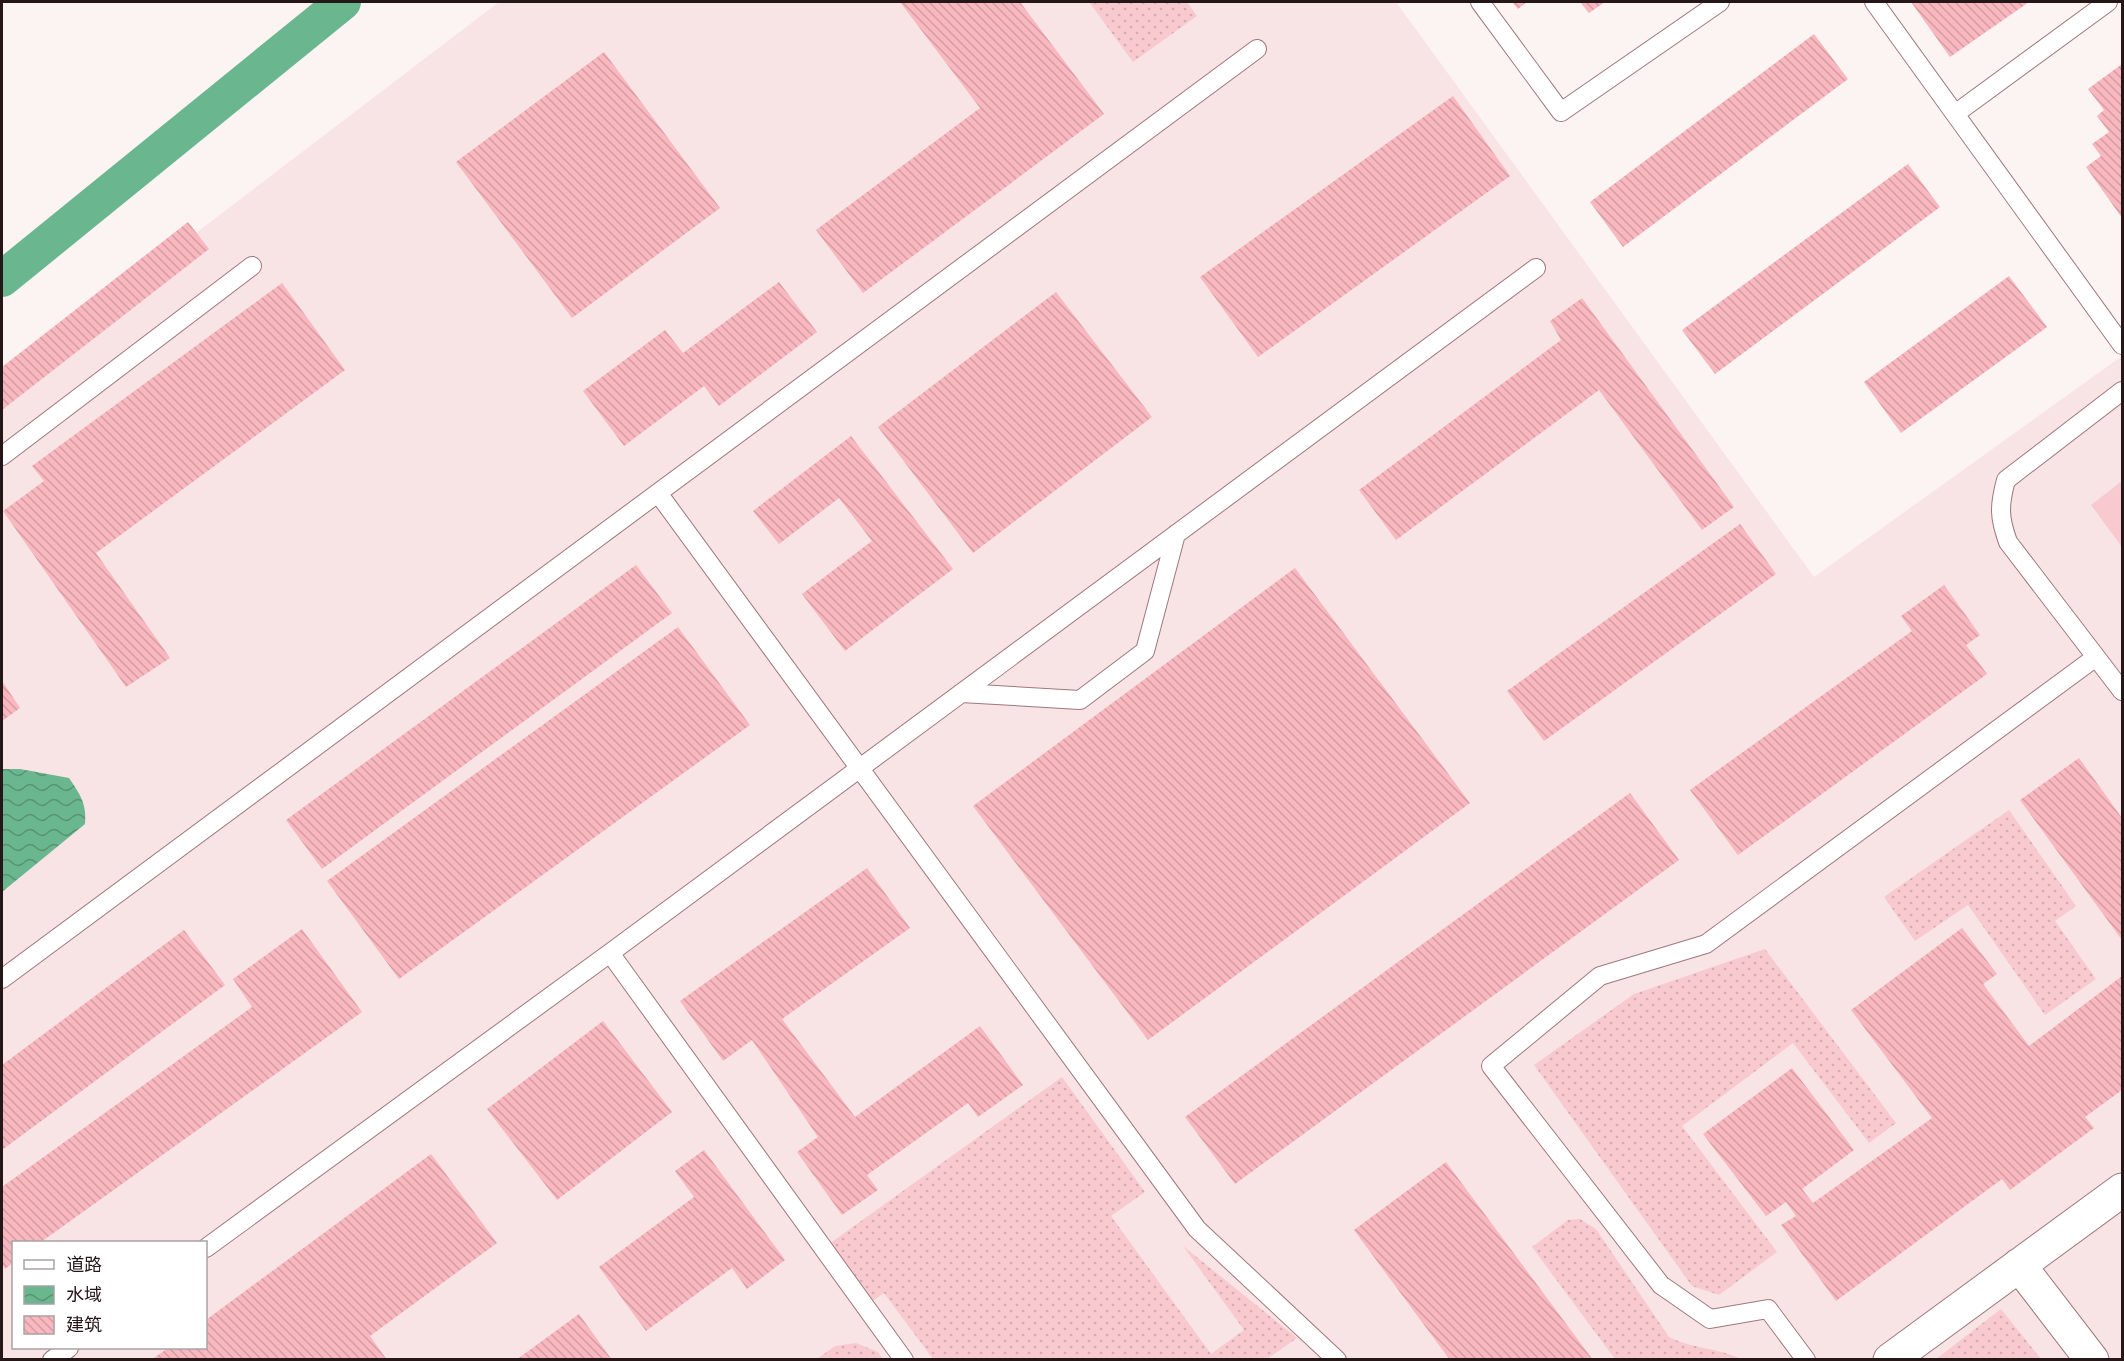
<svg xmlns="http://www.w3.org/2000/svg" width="2124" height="1361" font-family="Karla,'Noto Sans SC',sans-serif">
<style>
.built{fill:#f8e3e5;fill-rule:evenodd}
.grass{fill:url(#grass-dots)}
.park{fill:#f8cacf}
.water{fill:url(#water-waves)}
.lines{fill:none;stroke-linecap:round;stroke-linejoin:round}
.canal{stroke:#6ab68e;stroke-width:36}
.building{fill:url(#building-back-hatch)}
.service-casing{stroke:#9e787d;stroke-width:20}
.minor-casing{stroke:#9e787d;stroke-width:35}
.service{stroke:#fff;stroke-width:18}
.minor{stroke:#fff;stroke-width:33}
</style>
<defs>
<pattern id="grass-dots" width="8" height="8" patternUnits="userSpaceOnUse" patternTransform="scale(1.5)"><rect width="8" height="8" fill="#f8cacf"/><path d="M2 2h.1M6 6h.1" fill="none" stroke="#d4adb1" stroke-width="1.8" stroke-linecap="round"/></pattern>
<pattern id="water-waves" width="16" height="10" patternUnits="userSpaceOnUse" patternTransform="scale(1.5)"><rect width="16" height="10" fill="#6ab68e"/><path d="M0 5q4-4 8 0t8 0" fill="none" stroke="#579373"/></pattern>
<pattern id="building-back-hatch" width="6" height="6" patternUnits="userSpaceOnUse" patternTransform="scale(1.5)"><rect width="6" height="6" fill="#f9b7bf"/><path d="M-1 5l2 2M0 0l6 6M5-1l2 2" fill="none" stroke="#d59da3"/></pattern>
</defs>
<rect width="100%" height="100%" fill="#fcf3f3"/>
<path class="built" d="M 499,2 L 1396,2 L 1814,577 L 2122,356 L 2122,1359 L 2,1360 L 2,381 ZM 14,1242 L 206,1242 L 206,1348 L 14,1348 Z"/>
<path class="grass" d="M 1089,2 L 1187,2 L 1197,16 L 1133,62 Z
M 2009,810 L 2076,906 L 2055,921 L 2096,979 L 2045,1015 L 1968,905 L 1915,941 L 1884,897 Z
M 1765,949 L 1896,1123 L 1869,1143 L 1793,1043 L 1682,1126 L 1777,1252 L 1719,1295 L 1692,1286 L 1534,1065 L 1634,994 Z
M 1062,1077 L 1145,1192 L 1111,1216 L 1211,1354 L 1244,1330 L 1183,1246 L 1297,1338 L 1267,1359 L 933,1359 L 884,1293 L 871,1302 L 829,1244 Z
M 1580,1219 L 1596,1229 L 1669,1337 C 1693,1349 1719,1348 1741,1359 L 1615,1359 L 1532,1247 L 1568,1220 Z
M 2001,1309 L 2041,1359 L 1936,1359 Z
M 856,1343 L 878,1352 L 883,1359 L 817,1359 L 835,1346 Z"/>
<path class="park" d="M 2122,481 L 2122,547 L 2091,505 Z"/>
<path class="water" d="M 2,769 L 20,769 L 69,778 C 80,794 87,804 85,824 L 2,892 Z"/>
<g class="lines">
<path class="canal" d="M 2,279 L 343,2"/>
</g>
<path class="building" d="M 900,2 L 1020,2 L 1104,114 L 863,293 L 816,230 L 980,108 Z
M 1512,2 L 1527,2 L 1518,9 Z
M 1580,2 L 1605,2 L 1589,13 Z
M 1911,2 L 2029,2 L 1950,57 Z
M 1814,34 L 1848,79 L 1623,247 L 1590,202 Z
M 604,52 L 720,208 L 572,318 L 456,162 Z
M 2122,64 L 2122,218 L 2086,167 L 2101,156 L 2092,144 L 2109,132 L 2097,116 L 2104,110 L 2088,89 Z
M 1453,96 L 1510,176 L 1258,357 L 1200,277 Z
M 1908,164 L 1940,207 L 1715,374 L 1682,330 Z
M 188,222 L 209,249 L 2,410 L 2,367 Z
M 2009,276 L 2047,327 L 1901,433 L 1864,382 Z
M 779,282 L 817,332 L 719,406 L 704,386 L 624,446 L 583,391 L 665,330 L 683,353 Z
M 282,283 L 345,370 L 96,553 L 170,658 L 126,687 L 3,511 L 44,481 L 32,466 Z
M 1056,292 L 1152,417 L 973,553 L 878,427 Z
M 1582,298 L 1734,507 L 1702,530 L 1599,390 L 1396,540 L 1359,490 L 1561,340 L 1550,321 Z
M 851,436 L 953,569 L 845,651 L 802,594 L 872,541 L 839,498 L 779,544 L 753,511 Z
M 1740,524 L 1776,574 L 1544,741 L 1507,691 Z
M 636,565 L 672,613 L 322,869 L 286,820 Z
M 1295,568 L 1470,803 L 1148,1040 L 973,806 Z
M 1944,585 L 1980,635 L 1966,645 L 1987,674 L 1738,855 L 1690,790 L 1912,631 L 1901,616 Z
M 678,627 L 750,725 L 399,979 L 327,881 Z
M 2,681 L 20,708 L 2,721 Z
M 2079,758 L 2122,818 L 2122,940 L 2020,800 Z
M 1630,793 L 1679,860 L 1235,1184 L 1185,1117 Z
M 867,868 L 910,928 L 782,1019 L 855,1117 L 980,1026 L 1023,1085 L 978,1117 L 968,1103 L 867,1175 L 878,1190 L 842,1215 L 797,1152 L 818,1137 L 752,1040 L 723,1061 L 680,1001 Z
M 1962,928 L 1997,974 L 1983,984 L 2029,1046 L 2122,976 L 2122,1090 L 2085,1117 L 2094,1128 L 2010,1190 L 2002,1179 L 1836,1301 L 1781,1225 L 1796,1216 L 1786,1202 L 1766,1216 L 1703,1134 L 1792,1068 L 1854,1150 L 1802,1189 L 1813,1203 L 1932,1118 L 1851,1010 Z
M 302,929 L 362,1012 L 41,1242 L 14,1242 L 14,1262 L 5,1269 L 2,1264 L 2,1187 L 252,1007 L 233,979 Z
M 184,930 L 225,985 L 2,1150 L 2,1065 Z
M 603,1021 L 672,1112 L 557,1200 L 487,1109 Z
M 704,1150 L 785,1260 L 747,1289 L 732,1268 L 646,1331 L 599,1267 L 694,1197 L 675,1171 Z
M 431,1154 L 497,1243 L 370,1336 L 387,1360 L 151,1360 L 168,1348 L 206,1348 L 206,1320 Z
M 1446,1162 L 1593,1360 L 1450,1360 L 1354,1230 Z
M 579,1314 L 612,1360 L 516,1360 Z"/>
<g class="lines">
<defs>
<path id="service" d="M 1480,2 L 1561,112 L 1720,2
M 1874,2 L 2122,345
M 1955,114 L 2108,2
M 2122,391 L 2006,480 C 1999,506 1999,517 2008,542 L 2122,691
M 2,456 L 252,266
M 658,493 L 1197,1229 L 1337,1360
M 961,693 L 1080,700 L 1145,651 L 1176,534
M 610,953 L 904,1360
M 2,979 L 1257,49
M 206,1248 L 610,953 L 1536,268
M 52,1360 L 69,1348
M 1806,1360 L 1768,1309 L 1710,1319 L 1661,1285 L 1491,1066 L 1600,976 L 1706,944 L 2096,657"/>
<path id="minor" d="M 2019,1265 L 2092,1360
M 1890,1360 L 2122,1190"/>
</defs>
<use href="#service" class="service-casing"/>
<use href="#minor" class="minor-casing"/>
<use href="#service" class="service"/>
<use href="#minor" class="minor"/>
</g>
<rect width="2124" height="1361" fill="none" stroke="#251618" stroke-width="6"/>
<rect x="12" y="1241" width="195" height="108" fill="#ffffff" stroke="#a8a2a3" stroke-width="1.5"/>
<rect x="24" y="1260" width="30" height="9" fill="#ffffff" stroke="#a8a2a3" stroke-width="1.5"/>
<text x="66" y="1271" font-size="18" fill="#251618">道路</text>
<rect x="24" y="1286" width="30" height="18" fill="url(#water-waves)" stroke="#a8a2a3" stroke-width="1.5"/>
<text x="66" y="1301" font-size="18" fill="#251618">水域</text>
<rect x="24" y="1316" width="30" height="18" fill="url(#building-back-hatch)" stroke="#a8a2a3" stroke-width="1.5"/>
<text x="66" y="1331" font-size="18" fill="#251618">建筑</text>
</svg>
